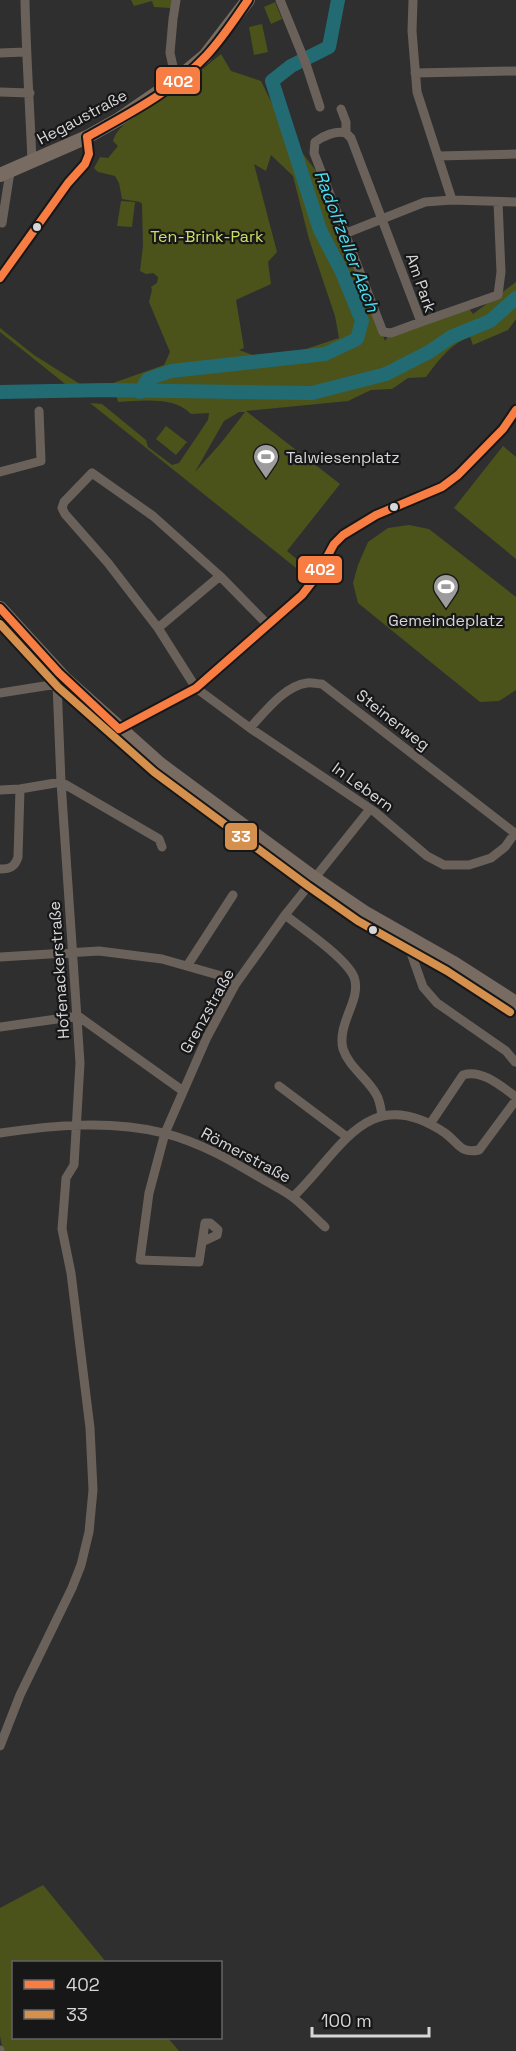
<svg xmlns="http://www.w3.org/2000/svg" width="516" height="2051" font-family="'Space Grotesk',sans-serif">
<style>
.green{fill:#4b531a;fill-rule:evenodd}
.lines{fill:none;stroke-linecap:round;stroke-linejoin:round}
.river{stroke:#236b73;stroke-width:14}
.minor{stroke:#6a615a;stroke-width:9}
.secondary{stroke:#786b62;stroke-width:14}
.bus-1-casing{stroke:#171718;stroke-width:12}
.bus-2-casing{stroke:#171718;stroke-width:12}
.bus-1{stroke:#f77d43;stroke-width:8}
.bus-2{stroke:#d6904d;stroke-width:8}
.bus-dot{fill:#d7d6d8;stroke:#171718;stroke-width:2}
.labels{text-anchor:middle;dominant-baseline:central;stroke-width:4.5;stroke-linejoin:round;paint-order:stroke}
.street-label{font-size:16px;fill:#d7d6d8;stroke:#171718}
.park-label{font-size:16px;fill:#cce160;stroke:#171718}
.poi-label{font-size:16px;fill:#d7d6d8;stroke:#171718;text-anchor:start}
.water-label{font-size:18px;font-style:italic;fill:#4cdff1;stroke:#171718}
.line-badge{stroke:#171718;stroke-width:2}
.badge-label{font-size:16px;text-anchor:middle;font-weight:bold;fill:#fff}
</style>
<rect width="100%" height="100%" fill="#2f2f30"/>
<path class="green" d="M 131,0 L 173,0 L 171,8 L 154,7 L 152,1 L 134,6 Z
M 275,2 L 282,19 L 271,24 L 264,7 Z
M 262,24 L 268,52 L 254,55 L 249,27 Z
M 221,54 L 231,71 L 261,81 C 276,113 294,144 317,172 L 385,341 L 388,336 L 468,307 L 473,314 L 516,282 L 516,319 L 508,330 L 473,345 L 470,337 C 450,344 439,360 426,377 L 408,378 L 392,389 L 371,390 L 348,401 L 246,411 L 340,484 L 287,551 L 310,570 L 306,576 L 90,403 L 102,404 L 146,440 L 148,447 L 172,465 L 179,463 L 208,420 L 209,413 L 191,414 C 174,396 141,401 118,402 L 113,383 L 164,365 L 170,352 L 149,302 L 152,290 L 151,287 L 157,283 L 158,277 L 153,273 L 146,274 L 140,271 L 143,246 L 142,204 L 140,202 L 122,199 L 119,183 L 115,176 L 98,172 L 94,168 L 100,157 L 108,158 L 118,146 L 113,141 C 119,120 152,107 169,94 C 187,82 204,68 221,54 ZM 271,155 L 293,176 L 309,239 L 335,316 L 339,338 L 303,350 L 253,355 L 239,350 L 244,348 L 236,300 L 271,284 L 268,262 L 277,252 L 254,164 L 266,171 ZM 239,412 L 245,412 L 221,443 L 195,472 L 224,421 Z
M 121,201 L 135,202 L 132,227 L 117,226 Z
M 0,328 L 34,355 L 83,386 L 69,387 L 0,332 Z
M 166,426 L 187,442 L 176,455 L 156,439 Z
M 503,446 L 516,457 L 516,559 L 454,508 Z
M 409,525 L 429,529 L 516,597 L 516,690 L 499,701 L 480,702 L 358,603 L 353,583 L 358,565 L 368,542 L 388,528 Z
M 43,1885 L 106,1962 L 14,1962 L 14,2038 L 168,2038 L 179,2051 L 3,2051 L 0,2036 L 0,1908 Z"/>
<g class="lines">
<path class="river" d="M 0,392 L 107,390 L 312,393 L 386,374 L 429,352 L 451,337 L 490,321 L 516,298
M 140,392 L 148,379 L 171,371 L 325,354 L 357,339 L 362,321 L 342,272 L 320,230 L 272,81 L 291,66 L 329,47 L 338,0"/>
<path class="minor" d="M 25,0 C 26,54 30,108 32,162
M 176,0 L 173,19 L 170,53 L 176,80
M 280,0 L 306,64 L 320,107
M 413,0 L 412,31 L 417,92 L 452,200
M 0,53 L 25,52
M 415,73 L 516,71
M 0,92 L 30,93
M 341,109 L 346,122 L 346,133 L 351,138 L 421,322 L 391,333 L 383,332 L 314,153 L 315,142 C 323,136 336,130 346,133
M 438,156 L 516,154
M 2,223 L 10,172
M 344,234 L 425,202 L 452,200 L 516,202
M 0,278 L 68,183 L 85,164 L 89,154 L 87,137
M 421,322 L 498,295 L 501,272 L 498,202
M 0,472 L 41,461 L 39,411
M 268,625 L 220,576 L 153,516 L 92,473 L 64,502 L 62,508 L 65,514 L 108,563 L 158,628 L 196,688 L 250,728 L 375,812 L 427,856 L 444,865 L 469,865 L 491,858 L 505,847 L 515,833
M 158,628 L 220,576
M 0,693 L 57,684 L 60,682
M 250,728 C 265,712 284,686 307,683 C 312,682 317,684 322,684 L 516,834
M 119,729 L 196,688 L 302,595 L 316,577 L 334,544 L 343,535 L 376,515 L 442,487 L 458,475 L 503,429 L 516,410
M 0,790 L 20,789 L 61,782 L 159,839 L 162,847
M 0,869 C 10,869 15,867 18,857 L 20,789
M 285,915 C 302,928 346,958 354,977 C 357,985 355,996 352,1004 C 347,1018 339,1034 343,1049 C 349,1067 367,1078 376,1094 C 380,1100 381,1109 382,1116
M 415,941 L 411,953 L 423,987 L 437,1003 L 506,1051 L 515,1062
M 0,957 L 99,951 L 162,959 L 225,977 L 235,985
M 187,966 L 233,895
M 0,1027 L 78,1016 L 183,1091
M 279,1086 L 347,1137
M 430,1124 L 463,1075 C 482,1069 501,1086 516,1097
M 0,1133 C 54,1125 110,1120 164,1133 C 200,1142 232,1161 264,1180 C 274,1186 286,1191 295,1199 C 305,1207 315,1218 325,1227
M 293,1197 C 341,1151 368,1081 445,1133 C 459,1143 460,1154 479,1150 L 516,1100
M 202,1242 L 205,1223 L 210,1223 L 218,1230 L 217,1235 L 202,1242 L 199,1262 L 140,1260 L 149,1193 L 165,1133 L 207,1037 L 235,985 L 285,915 L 370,809
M 0,1746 L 20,1695 L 72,1588 L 81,1565 L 89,1532 L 93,1490 L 90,1428 L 71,1273 L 62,1229 L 66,1178 L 74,1165 L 80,1063 L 61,782 L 57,684
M 0,2050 L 0,2051"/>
<path class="secondary" d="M 0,175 L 87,137 L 119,119 L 176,80 L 205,56 L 248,0
M 0,608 L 65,679 L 160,764 L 314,878 L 364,912 L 452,962 L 516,1003"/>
<defs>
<path id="bus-1" d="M 87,137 C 128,114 173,91 206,56 C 222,39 235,19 248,0
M 0,278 L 68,183 L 85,164 L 89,154 L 87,137
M 0,608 L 59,673 L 119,729
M 119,729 L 196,688 L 302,595 L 316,577 L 334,544 L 343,535 L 376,515 L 442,487 L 458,475 L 503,429 L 516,410"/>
<path id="bus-2" d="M 0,624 L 58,687 L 154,772 L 308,886 L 358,921 L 447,971 L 510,1012"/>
</defs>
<use href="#bus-1" class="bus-1-casing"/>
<use href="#bus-2" class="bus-2-casing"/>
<use href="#bus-1" class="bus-1"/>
<use href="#bus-2" class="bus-2"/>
</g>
<defs>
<symbol id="stadium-pin" viewBox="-11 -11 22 30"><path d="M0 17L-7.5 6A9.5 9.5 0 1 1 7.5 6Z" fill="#9c9c9d" stroke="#171718"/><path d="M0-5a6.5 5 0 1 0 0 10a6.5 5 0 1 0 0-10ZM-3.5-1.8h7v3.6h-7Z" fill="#fff"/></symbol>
</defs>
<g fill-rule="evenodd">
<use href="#stadium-pin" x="251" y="442" width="30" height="40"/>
<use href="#stadium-pin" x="431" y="572" width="30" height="40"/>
</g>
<g class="bus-dot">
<circle cx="37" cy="227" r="5"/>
<circle cx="394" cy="507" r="5"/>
<circle cx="373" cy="930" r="5"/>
</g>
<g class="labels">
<g class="street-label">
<text transform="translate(82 117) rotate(-28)">Hegaustraße</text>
<text transform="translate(421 283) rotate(71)">Am Park</text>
<text transform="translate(393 720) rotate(38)">Steinerweg</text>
<text transform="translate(363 787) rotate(36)">In Lebern</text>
<text transform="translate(59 970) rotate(-94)">Hofenackerstraße</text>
<text transform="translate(207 1011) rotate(-61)">Grenzstraße</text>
<text transform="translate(246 1155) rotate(28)">Römerstraße</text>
</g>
<g class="park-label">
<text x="207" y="236">Ten-Brink-Park</text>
</g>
<g class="poi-label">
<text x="286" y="457">Talwiesenplatz</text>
<text x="446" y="620" text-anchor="middle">Gemeindeplatz</text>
</g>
<g class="water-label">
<text transform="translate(347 241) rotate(69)">Radolfzeller Aach</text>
</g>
</g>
<g class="line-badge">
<rect x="155" y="66" width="46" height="29" rx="6" fill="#f77d43"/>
<rect x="297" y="555" width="46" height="29" rx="6" fill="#f77d43"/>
<rect x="224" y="822" width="34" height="29" rx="6" fill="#d6904d"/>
</g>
<g class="badge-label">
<text x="178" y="87">402</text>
<text x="320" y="575">402</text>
<text x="241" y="842">33</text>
</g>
<rect x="12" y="1961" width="210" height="78" fill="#171718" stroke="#646365" stroke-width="1.5"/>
<rect x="24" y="1980" width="30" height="9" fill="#f77d43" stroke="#646365" stroke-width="1.5"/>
<text x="66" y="1991" font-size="18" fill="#d7d6d8">402</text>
<rect x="24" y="2010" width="30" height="9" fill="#d6904d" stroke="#646365" stroke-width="1.5"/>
<text x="66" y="2021" font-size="18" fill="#d7d6d8">33</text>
<path d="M312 2027v9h117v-9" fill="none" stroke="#d7d6d8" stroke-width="3"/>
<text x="321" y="2027" font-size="18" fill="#d7d6d8" stroke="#171718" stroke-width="4.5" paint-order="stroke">100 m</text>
</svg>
